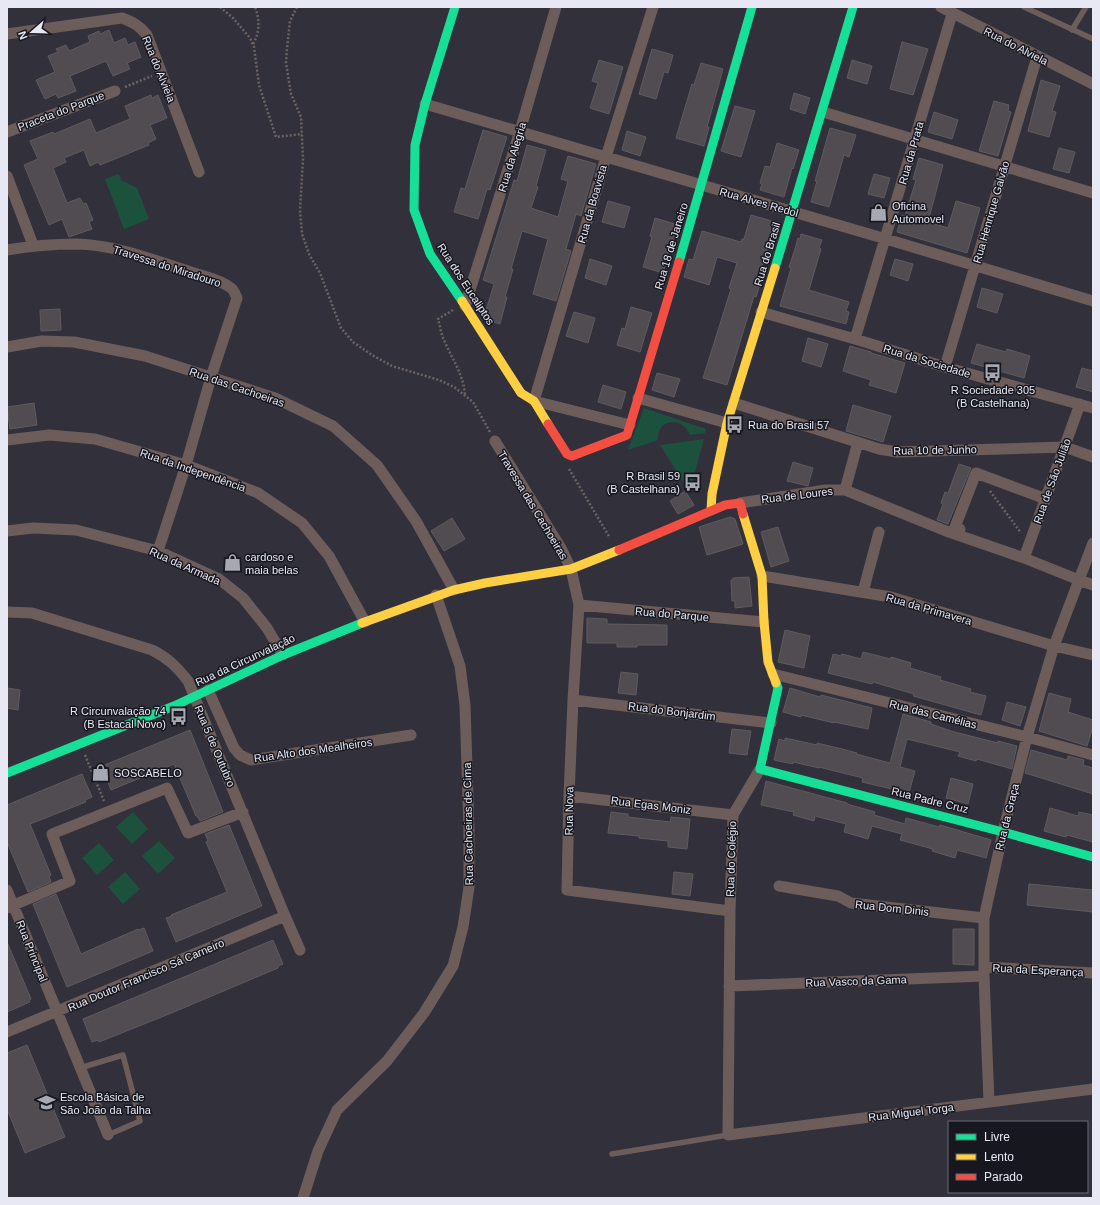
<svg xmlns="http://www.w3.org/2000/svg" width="1100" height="1205" font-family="Helvetica,sans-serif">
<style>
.green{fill:#1c513e}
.building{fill:#504c52;stroke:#5e5a60}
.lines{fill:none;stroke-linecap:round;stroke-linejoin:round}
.path{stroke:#6b6263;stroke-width:2.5;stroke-dasharray:2 2;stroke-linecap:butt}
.lane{stroke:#6c5d5b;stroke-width:5.5}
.street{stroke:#6c5d5b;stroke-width:11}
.fast{stroke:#16e098;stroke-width:9}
.slow{stroke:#ffcf43;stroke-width:9}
.jam{stroke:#f24e42;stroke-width:9}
.labels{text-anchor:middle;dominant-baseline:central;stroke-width:3;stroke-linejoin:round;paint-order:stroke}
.street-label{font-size:11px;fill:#e8e8f4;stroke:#17171f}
.poi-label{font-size:11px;fill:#e8e8f4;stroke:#17171f;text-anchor:start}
</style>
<rect width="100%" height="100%" fill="#32313b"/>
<path class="green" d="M 119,174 L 121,180 L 137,188 L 149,219 L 124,229 L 105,179 Z
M 644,408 L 706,429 L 705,433 L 690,435 C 682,415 656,419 658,440 L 628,450 Z
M 704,439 L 690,490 L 689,491 L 660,445 Z
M 133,812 L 148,829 L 132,844 L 116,827 Z
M 159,841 L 175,858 L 158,874 L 142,856 Z
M 99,843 L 114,860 L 97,875 L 82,858 Z
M 125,872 L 140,889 L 123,904 L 108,887 Z"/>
<path class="building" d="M 109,30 L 114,43 L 125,38 L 128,45 L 135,42 L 141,57 L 127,63 L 130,69 L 113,76 L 106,61 L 70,76 L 76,91 L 58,98 L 56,94 L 45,99 L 36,80 L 55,72 L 48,56 L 58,52 L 56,49 L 66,45 L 69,51 L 90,42 L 88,36 L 99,31 L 100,34 Z
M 902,42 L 928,49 L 913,95 L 890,89 Z
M 652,49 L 673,55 L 668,73 L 664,72 L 656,99 L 639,94 Z
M 599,60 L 623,67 L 609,114 L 590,108 L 598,83 L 592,81 Z
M 852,60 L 872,66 L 867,84 L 847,78 Z
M 701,63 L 723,69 L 707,127 L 709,127 L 704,146 L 676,138 L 692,84 L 694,85 Z
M 1041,80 L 1060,86 L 1052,111 L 1056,112 L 1049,137 L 1028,131 Z
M 794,93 L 810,98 L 805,114 L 790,109 Z
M 151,95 L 152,98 L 158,95 L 167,118 L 150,125 L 156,139 L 148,143 L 149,145 L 100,165 L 98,162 L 90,166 L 84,150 L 64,158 L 66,162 L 53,168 L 67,203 L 80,198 L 83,204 L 86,203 L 93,220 L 89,222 L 92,229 L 69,237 L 62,219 L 49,225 L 24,165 L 38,159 L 30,141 L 53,132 L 54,134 L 90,119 L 96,133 L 130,119 L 125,106 Z
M 994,101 L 1009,105 L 1008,111 L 1011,112 L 998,156 L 979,151 Z
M 735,106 L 755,111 L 741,157 L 721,151 Z
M 934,112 L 958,120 L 952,139 L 928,132 Z
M 830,128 L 856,135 L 849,157 L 844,155 L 829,207 L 811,202 L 817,181 L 815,181 Z
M 483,130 L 507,137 L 490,190 L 487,189 L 478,219 L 454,212 L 461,188 L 465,189 Z
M 627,131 L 646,137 L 640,156 L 622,150 Z
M 777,143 L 799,150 L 793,169 L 792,168 L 784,197 L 760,190 L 762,184 L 760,183 L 765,166 L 770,167 Z
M 527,145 L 546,150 L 536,186 L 538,187 L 531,208 L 558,217 L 568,181 L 561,179 L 568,156 L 596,164 L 581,216 L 576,214 L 566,249 L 571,251 L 556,301 L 533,294 L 548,239 L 522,231 L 511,269 L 513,269 L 505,297 L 507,297 L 500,324 L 487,320 L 489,315 L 485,314 L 494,284 L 483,280 L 514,180 L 517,181 Z
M 1059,148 L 1075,152 L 1069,173 L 1053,169 Z
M 919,158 L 943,165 L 928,222 L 948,228 L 956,201 L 980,208 L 967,253 L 897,232 L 902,215 L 905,216 L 916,180 L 913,179 Z
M 874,174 L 890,178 L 884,198 L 868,194 Z
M 608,201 L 630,207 L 624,228 L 602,222 Z
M 751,215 L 775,222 L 760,273 L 763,274 L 756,297 L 754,296 L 727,385 L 703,378 L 731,289 L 729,288 L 737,263 L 717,257 L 709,285 L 684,277 L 689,259 L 693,260 L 702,231 L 741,242 L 742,239 L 744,239 Z
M 655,218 L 678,225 L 673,243 L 671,242 L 663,273 L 643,267 L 652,237 L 650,236 Z
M 801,234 L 822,240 L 819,248 L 821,249 L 809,290 L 849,302 L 846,311 L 849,312 L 846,324 L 780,306 L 791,268 L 789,267 L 794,252 L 798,238 L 800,239 Z
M 590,259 L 612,266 L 606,285 L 585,278 Z
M 895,259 L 913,264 L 908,281 L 890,275 Z
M 982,288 L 1003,294 L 997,313 L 977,307 Z
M 631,307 L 652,313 L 640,352 L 617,345 L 622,328 L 625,329 Z
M 60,309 L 61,330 L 41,331 L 40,310 Z
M 574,312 L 595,318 L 588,343 L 566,336 Z
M 808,338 L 828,344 L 821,367 L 802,361 Z
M 977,344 L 1006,352 L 1007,349 L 1030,356 L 1024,378 L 971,363 Z
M 850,346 L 871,352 L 871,353 L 905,363 L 896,393 L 869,385 L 871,380 L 843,371 Z
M 1082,368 L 1093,371 L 1093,392 L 1076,387 Z
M 657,373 L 680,379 L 674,397 L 652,390 Z
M 603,385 L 626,392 L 621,409 L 598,402 Z
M 34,403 L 37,425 L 10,429 L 7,407 Z
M 853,405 L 891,416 L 883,442 L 846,431 Z
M 793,462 L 813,468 L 808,486 L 787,481 Z
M 959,464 L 971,468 L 948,524 L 937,520 L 943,504 L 941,503 L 945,492 L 948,493 Z
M 685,491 L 694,505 L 678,514 L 670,501 Z
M 730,517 L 735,519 L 743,544 L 707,555 L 699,527 Z
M 452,518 L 465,539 L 444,551 L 431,531 Z
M 778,527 L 789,561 L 771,567 L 761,532 Z
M 749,577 L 752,606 L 735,608 L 735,601 L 732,601 L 731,580 L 733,580 L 733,578 Z
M 587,618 L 607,619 L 607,624 L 667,625 L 667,645 L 637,645 L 637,647 L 617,647 L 617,643 L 587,643 Z
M 785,630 L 810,636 L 804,668 L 778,662 Z
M 863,652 L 891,659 L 891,657 L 911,663 L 910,668 L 941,677 L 940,680 L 971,689 L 970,692 L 986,696 L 981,715 L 913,696 L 914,694 L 873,682 L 872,684 L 828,673 L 833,654 L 841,656 L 842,654 L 861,659 Z
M 621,672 L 638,674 L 636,695 L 618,693 Z
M 7,688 L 20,690 L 18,710 L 7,708 Z
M 790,688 L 820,697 L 821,695 L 872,708 L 868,729 L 834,722 L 834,723 L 801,715 L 801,717 L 783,712 Z
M 1049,693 L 1071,699 L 1068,712 L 1093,720 L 1093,727 L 1087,746 L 1039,731 Z
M 1007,702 L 1026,707 L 1020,726 L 1002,720 Z
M 903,714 L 931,722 L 931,724 L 951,731 L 998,743 L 998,741 L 1017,746 L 1012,769 L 977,759 L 976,761 L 958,756 L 960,752 L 907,739 L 900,767 L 915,771 L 909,793 L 862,782 L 863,778 L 819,767 L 819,768 L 793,762 L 793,764 L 774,760 L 779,739 L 785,741 L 785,738 L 817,745 L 817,743 L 842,749 L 857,753 L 856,754 L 890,763 Z
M 732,729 L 751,731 L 747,755 L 729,753 Z
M 190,730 L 223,812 L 200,821 L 197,816 L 196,816 L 174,764 L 111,790 L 102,766 Z
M 1031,750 L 1067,760 L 1068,756 L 1084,760 L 1083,765 L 1093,768 L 1093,794 L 1025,773 Z
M 82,774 L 92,797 L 85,800 L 86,802 L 30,824 L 51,875 L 49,876 L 51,882 L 28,892 L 7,842 L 7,805 Z
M 951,778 L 973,784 L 968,804 L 946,798 Z
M 766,781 L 847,803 L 847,804 L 875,812 L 874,815 L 905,824 L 906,818 L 939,827 L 940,825 L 991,840 L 986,858 L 957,850 L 955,858 L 932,851 L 933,849 L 900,840 L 902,834 L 872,826 L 868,839 L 844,832 L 846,824 L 815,816 L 814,821 L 793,815 L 794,812 L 761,805 Z
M 1050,808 L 1078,816 L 1079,812 L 1093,815 L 1093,842 L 1067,835 L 1066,837 L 1044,831 Z
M 611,812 L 628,814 L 628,817 L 670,822 L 671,817 L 690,819 L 687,849 L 668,847 L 668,841 L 639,838 L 639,836 L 608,833 Z
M 229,825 L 262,906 L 176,942 L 166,918 L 172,916 L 171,915 L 227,892 L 206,842 L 208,841 L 205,834 Z
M 674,872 L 693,874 L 690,896 L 672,894 Z
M 1029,884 L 1093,890 L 1093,912 L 1027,905 Z
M 56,894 L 81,954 L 138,929 L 138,930 L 144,928 L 153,951 L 67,987 L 33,904 Z
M 953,929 L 974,929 L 974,965 L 953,964 Z
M 273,940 L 283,964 L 278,966 L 278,968 L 169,1014 L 99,1042 L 98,1040 L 92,1042 L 83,1019 Z
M 7,942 L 31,999 L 29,1000 L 30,1002 L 7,1012 Z
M 27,1045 L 65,1137 L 25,1153 L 7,1109 L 7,1053 Z"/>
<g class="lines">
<path class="path" d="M 220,7 L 233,18 L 250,38 L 254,47 L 259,85 L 276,137 L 302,134
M 297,7 L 290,21 L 287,48 L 286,63 L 291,94 L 301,117 L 303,159 L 300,210 L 302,234 L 309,254 L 320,273 L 341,328 L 353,342 L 372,355 L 392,366 L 439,380 L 454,387 L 473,402 L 490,432
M 253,44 C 260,32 260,20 255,7
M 125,87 L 152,76
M 453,310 L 438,319 C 440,326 441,334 444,340 C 452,359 464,375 465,396
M 569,469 L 610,538
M 990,491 L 1021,533
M 85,755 L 104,801"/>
<path class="lane" d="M 1024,7 L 1093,39
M 1072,30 L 1086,7
M 80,1068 L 123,1055 L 140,1121 L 108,1135
M 612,1154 L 728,1135"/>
<path class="street" d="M 941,7 L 1093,84
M 7,34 L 122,18 C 133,22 140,26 147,35 L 199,172
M 425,104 L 886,239 L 1093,301
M 823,112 L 1093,193
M 7,132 L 115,91
M 7,176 L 33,245
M 7,250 C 30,246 53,244 77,244 C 117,245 156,261 194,273 C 206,277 221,280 231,288 C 234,290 235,294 237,298 L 211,377 L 186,465 L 158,551
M 465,306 L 520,131 L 556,7
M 761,312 L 855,339 L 945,367 L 1093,408
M 855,339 L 952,14
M 7,347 L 42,341 L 74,342 L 145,356 L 275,398 L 333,426 L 377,465 L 416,521 L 454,590
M 945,367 L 1037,57
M 638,398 L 727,423
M 734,403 L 879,449 L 897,452 L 1065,447 L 1093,457
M 630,425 L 534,401 L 606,157 L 653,7
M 7,440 L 49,435 L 95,439 L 186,465 L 258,493 L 302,523 L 329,556 L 365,622
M 495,441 L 562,550 L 571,569 L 579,605 L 573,700 L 569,796 L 567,890 L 730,911
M 845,490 L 858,442
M 740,503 L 826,490 L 845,490 L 946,531 L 1024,558 L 1079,580 L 1093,585
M 7,531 L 33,528 L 76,530 L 158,551 L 219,579 L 243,598 L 267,628 L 283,655
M 958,535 L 960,529 L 955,527 L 976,473 L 1046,499
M 1024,558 L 1080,404
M 762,576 L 891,597 L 1054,646 L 1093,655
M 863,592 L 879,532
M 579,605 L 764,622
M 7,612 L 32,613 L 152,650 C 168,658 177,667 188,681 L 285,916 L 300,950
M 773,674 L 1027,737 L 1093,755
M 208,690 L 234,748 L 240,755 L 251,760 L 411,735
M 573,700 L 771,723
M 760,769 L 733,815 L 730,911 L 728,1135 L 1093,1089
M 569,796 L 733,815
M 779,886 L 838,896 L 851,903 L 984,918
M 7,890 L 108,1135
M 7,908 L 70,881 L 52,834 L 167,788 L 188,833 L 243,812
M 984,967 L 1093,973
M 729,986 L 984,976
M 7,1032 L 285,916
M 989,1102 L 984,976 L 984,918 L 1003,832 L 1027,737 L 1054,646 L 1093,543
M 303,1198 L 318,1151 L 337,1110 L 387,1061 L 424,1013 L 453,966 L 463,927 L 469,887 L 469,830 L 465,705 L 460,666 L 436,595"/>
<path class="fast" d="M 455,7 L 425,104 L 415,145 L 414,210 L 430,254 L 462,301
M 679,262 L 752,7
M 775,268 L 853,7
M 776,683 L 778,688 L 760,769 L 1003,832 L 1093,857
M 7,773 L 174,706 L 283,655 L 362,623"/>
<path class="slow" d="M 462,301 L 521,393 L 534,401 L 548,424
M 711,510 L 712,494 L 727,423 L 775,268
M 743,514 L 762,576 L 764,622 L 768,662 L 776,683
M 362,623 L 454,590 L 485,583 L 571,569 L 619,550"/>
<path class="jam" d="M 548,424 L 567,454 L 572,456 L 627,435 L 679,262
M 619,550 L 725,505 L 740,503 L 743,514"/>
</g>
<defs>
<symbol id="shop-bare" viewBox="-9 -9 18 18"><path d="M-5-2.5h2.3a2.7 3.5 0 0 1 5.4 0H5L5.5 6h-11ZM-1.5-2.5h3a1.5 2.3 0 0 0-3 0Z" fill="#a8a8b3" stroke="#17171f" stroke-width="2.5" paint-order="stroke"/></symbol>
<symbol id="bus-bare" viewBox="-9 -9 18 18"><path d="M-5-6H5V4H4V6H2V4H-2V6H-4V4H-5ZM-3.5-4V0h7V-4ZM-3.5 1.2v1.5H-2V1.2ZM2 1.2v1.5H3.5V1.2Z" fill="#a8a8b3" stroke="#17171f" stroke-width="2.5" paint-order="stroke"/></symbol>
<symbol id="school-bare" viewBox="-9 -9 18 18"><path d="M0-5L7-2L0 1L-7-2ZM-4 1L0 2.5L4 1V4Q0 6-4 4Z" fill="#a8a8b3" stroke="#17171f" stroke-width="2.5" paint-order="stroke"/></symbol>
</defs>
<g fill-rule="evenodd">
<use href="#shop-bare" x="866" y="200" width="25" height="25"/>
<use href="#bus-bare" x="980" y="360" width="25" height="25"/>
<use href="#bus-bare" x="722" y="412" width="25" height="25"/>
<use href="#bus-bare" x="680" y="470" width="25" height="25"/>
<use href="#shop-bare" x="220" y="550" width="25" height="25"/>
<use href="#bus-bare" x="166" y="704" width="25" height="25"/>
<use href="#shop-bare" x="88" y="760" width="25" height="25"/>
<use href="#school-bare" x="34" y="1090" width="25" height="25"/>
</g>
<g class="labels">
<g class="street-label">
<text transform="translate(1016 46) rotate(27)">Rua do Alviela</text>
<text transform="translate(159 69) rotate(68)">Rua do Alviela</text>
<text transform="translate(61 111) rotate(-21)">Praceta do Parque</text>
<text transform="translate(911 153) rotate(-74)">Rua da Prata</text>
<text transform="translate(512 157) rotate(-73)">Rua da Alegria</text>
<text transform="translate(759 202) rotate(16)">Rua Alves Redol</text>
<text transform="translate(592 204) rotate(-74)">Rua da Boavista</text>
<text transform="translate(991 212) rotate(-74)">Rua Henrique Galvão</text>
<text transform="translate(671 246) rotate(-73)">Rua 18 de Janeiro</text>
<text transform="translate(767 254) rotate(-73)">Rua do Brasil</text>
<text transform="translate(167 266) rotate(18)">Travessa do Miradouro</text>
<text transform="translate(466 284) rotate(57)">Rua dos Eucaliptos</text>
<text transform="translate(927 361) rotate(17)">Rua da Sociedade</text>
<text transform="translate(237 387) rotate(19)">Rua das Cachoeiras</text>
<text transform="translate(935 450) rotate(-1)">Rua 10 de Junho</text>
<text transform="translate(193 470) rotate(19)">Rua da Independência</text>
<text transform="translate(1052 481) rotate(-70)">Rua de São Julião</text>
<text transform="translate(797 495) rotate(-7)">Rua de Loures</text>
<text transform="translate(533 505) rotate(59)">Travessa das Cachoeiras</text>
<text transform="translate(185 566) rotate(24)">Rua da Armada</text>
<text transform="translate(929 609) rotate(16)">Rua da Primavera</text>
<text transform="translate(672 614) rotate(5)">Rua do Parque</text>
<text transform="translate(245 660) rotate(-25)">Rua da Circunvalação</text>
<text transform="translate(672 711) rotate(7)">Rua do Bonjardim</text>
<text transform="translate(933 714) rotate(14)">Rua das Camélias</text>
<text transform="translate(215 746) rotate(67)">Rua 5 de Outubro</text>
<text transform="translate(313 750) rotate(-8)">Rua Alto dos Mealheiros</text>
<text transform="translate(930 800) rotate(14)">Rua Padre Cruz</text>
<text transform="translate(651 805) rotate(7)">Rua Egas Moniz</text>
<text transform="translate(569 811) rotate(-89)">Rua Nova</text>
<text transform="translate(1007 817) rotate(-76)">Rua da Graça</text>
<text transform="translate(468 824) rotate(-91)">Rua Cachoeiras de Cima</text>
<text transform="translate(731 859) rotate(-88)">Rua do Colégio</text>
<text transform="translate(892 908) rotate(6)">Rua Dom Dinis</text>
<text transform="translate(32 951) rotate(68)">Rua Principal</text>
<text transform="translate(1038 970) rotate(3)">Rua da Esperança</text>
<text transform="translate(146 975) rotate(-23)">Rua Doutor Francisco Sá Carneiro</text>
<text transform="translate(856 981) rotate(-2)">Rua Vasco da Gama</text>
<text transform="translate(911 1112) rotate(-7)">Rua Miguel Torga</text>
</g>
<g class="poi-label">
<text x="892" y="206">Oficina<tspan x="892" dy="13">Automovel</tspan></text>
<text x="993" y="390" text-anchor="middle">R Sociedade 305<tspan x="993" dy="13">(B Castelhana)</tspan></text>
<text x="748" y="425">Rua do Brasil 57</text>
<text x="680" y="476" text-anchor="end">R Brasil 59<tspan x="680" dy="13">(B Castelhana)</tspan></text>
<text x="245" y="557">cardoso e<tspan x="245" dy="13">maia belas</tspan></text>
<text x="166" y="711" text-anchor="end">R Circunvalação 74<tspan x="166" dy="13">(B Estacal Novo)</tspan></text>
<text x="114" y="773">SOSCABELO</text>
<text x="60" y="1097">Escola Básica de<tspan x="60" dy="13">São João da Talha</tspan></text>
</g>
</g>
<rect width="1100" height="1205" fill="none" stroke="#e8e8f4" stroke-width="16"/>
<rect x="948" y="1121" width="140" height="72" fill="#17171f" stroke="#6b6b74"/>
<rect x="956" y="1134" width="20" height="6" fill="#16e098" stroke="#6b6b74"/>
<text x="984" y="1141" font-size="12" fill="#e8e8f4">Livre</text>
<rect x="956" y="1154" width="20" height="6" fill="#ffcf43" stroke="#6b6b74"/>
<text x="984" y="1161" font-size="12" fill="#e8e8f4">Lento</text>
<rect x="956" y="1174" width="20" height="6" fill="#f24e42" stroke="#6b6b74"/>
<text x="984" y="1181" font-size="12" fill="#e8e8f4">Parado</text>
<g transform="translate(32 32) rotate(250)" stroke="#17171f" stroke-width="3" paint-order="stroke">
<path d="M0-3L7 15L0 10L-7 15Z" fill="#e8e8f4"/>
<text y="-6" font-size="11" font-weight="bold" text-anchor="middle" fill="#e8e8f4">N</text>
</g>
</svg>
